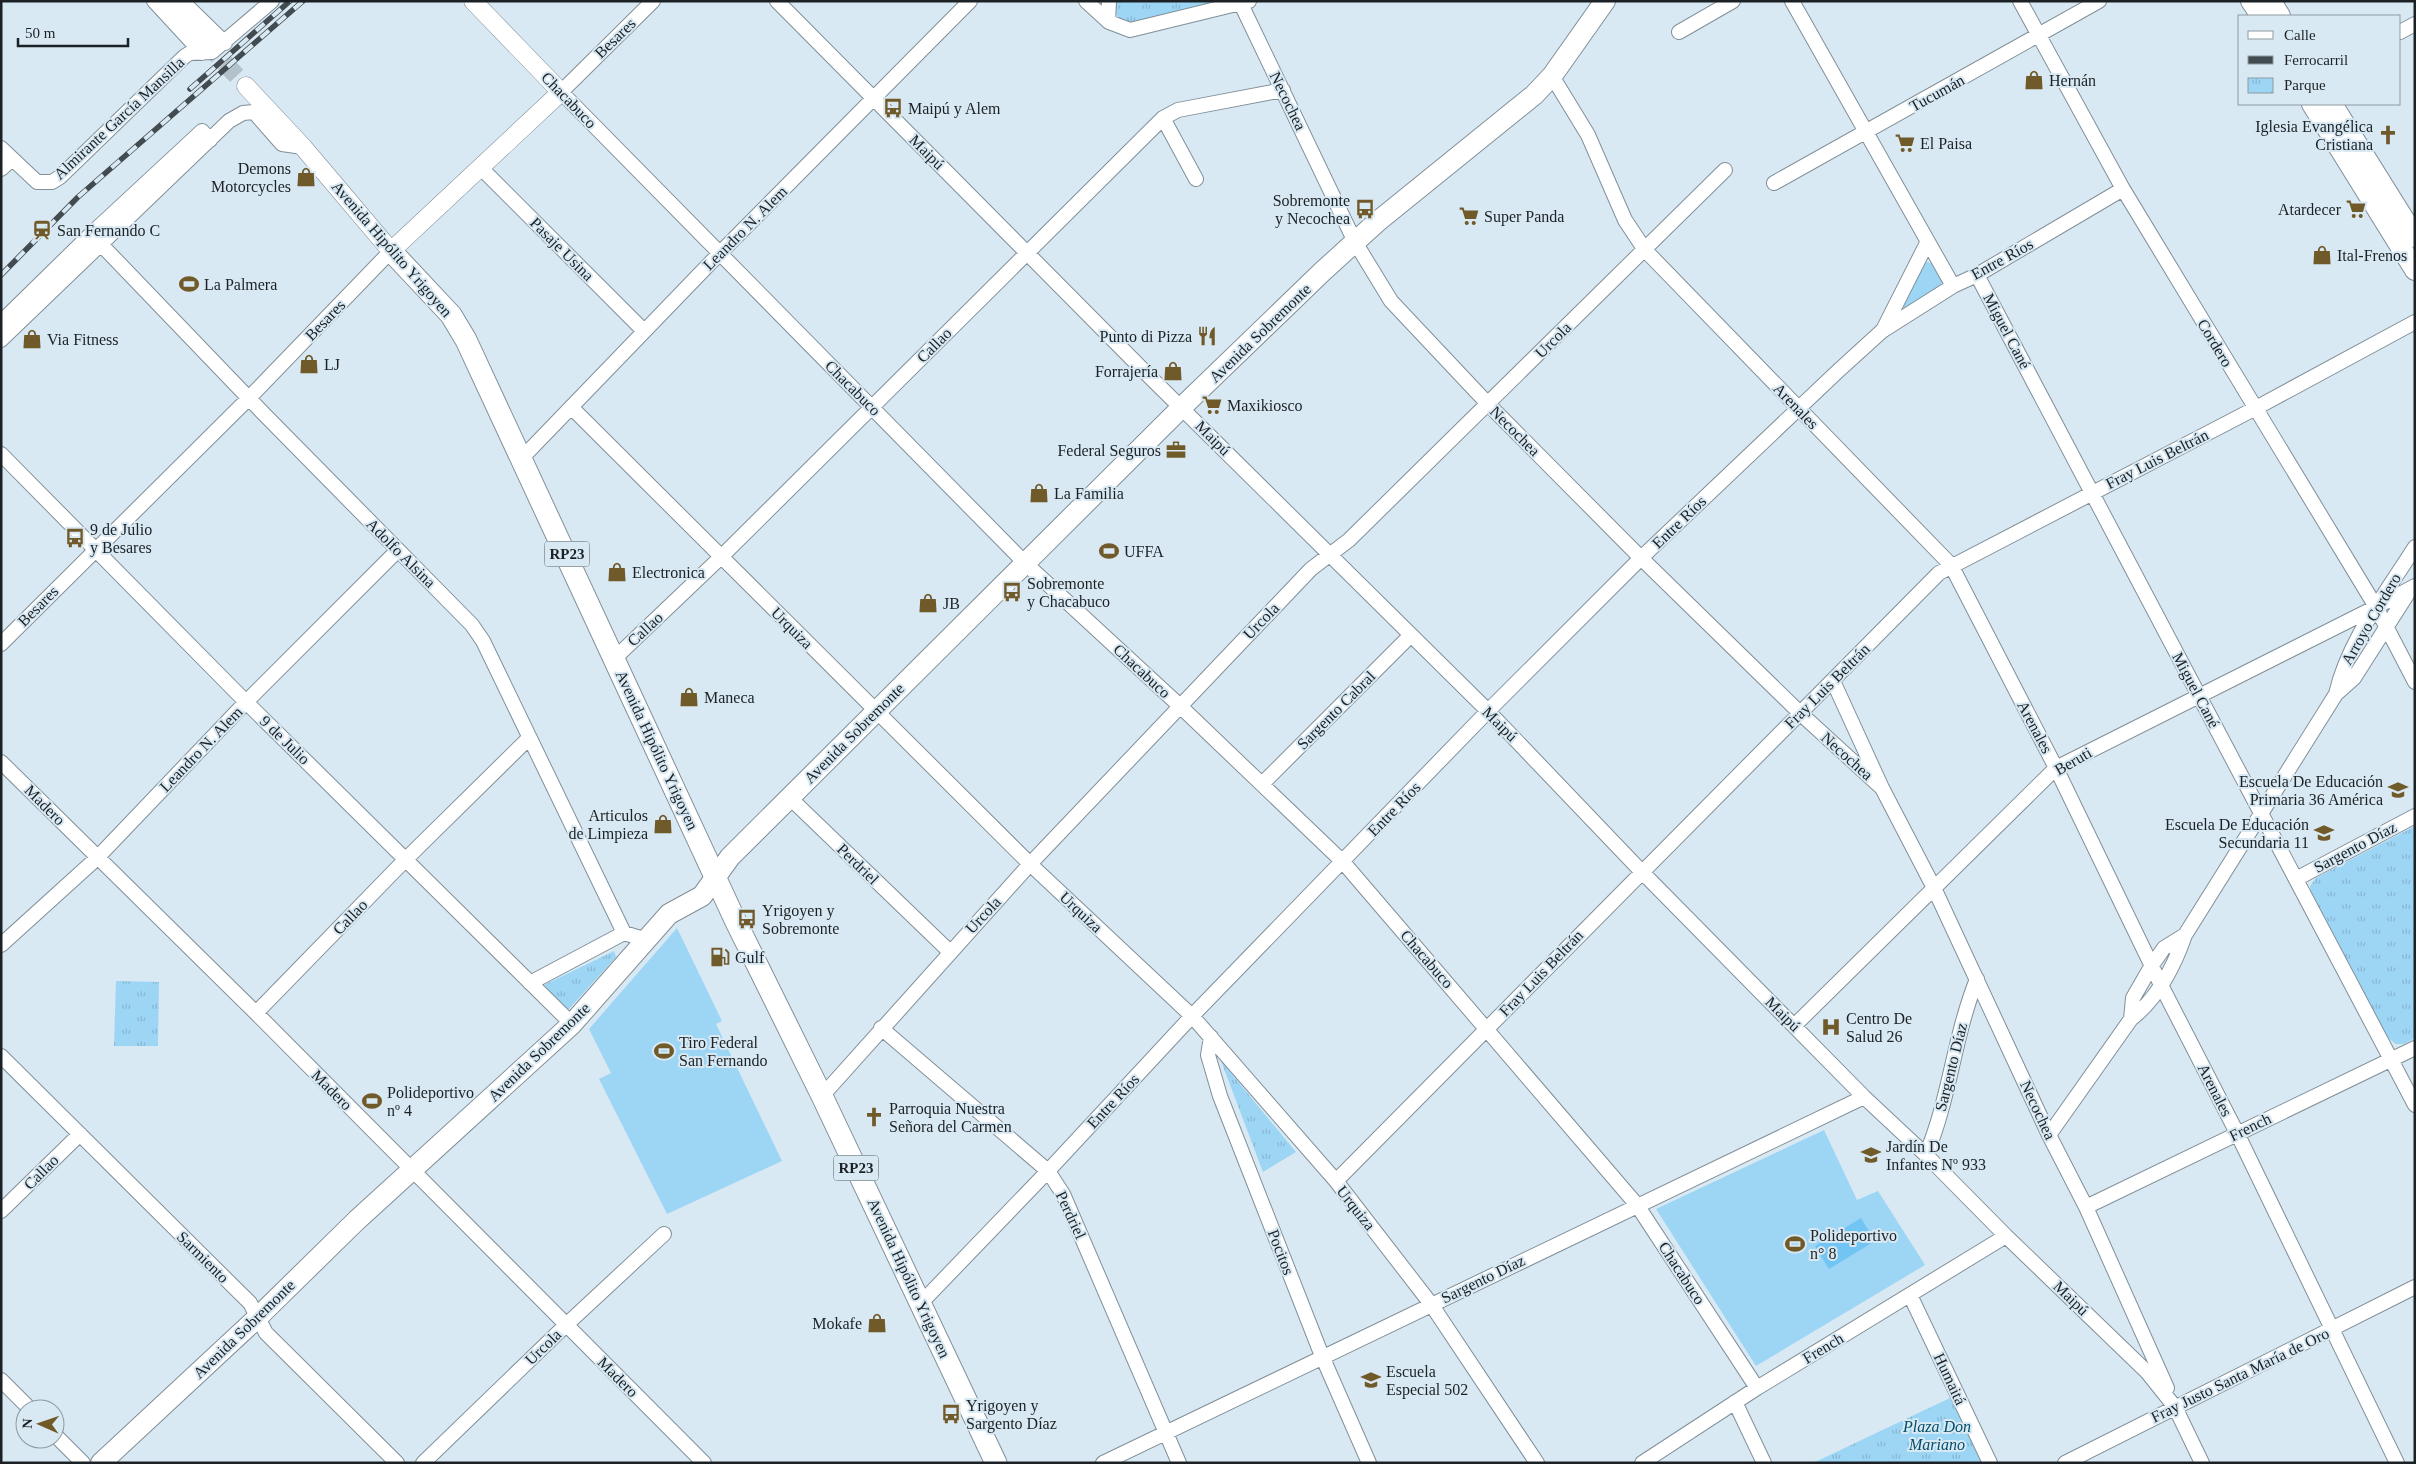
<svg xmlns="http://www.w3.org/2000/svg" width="2416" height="1464" font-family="'Times New Roman',serif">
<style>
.green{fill:#9dd5f5}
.park{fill:url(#park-tufts)}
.water{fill:#72c5f2}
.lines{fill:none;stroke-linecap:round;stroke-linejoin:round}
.tertiary-tunnel{stroke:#b3c1ca;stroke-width:18;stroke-dasharray:18 9;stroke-linecap:butt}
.minor-casing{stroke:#808f98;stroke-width:16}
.tertiary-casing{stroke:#808f98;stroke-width:19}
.secondary-casing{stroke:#808f98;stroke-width:22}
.primary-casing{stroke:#808f98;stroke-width:23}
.minor{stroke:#fff;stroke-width:14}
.tertiary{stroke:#fff;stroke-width:18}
.secondary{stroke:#fff;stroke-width:20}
.primary{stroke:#fff;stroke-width:21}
.rail-casing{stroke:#424b50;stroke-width:5.5}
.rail{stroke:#d9e9f3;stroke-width:4;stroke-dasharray:11;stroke-linecap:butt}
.labels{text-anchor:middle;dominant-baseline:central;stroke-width:4;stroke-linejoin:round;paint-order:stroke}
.shield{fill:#d9e9f3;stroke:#545d63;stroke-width:1}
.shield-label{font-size:15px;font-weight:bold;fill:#1b2125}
.street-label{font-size:16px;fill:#1b2125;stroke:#d9e9f3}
.poi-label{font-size:16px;fill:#1b2125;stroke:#d9e9f3;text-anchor:start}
.park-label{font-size:16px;font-style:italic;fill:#044d6a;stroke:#d9e9f3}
</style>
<defs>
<pattern id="park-tufts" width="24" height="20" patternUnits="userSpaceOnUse" patternTransform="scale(1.25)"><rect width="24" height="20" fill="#9dd5f5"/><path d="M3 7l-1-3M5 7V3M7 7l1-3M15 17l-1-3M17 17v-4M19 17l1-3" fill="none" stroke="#87b7d2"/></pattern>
</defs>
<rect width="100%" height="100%" fill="#d9e9f3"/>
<path class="green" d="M 1928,262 L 1933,264 L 1944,284 L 1906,309 L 1902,306 L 1923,263 Z
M 677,928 L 722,1021 L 716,1024 L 782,1161 L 667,1214 L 599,1079 L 611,1073 L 589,1029 Z
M 1824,1130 L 1857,1200 L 1878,1191 L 1925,1265 L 1756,1366 L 1656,1209 Z"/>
<path class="park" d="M 1116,1 L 1221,1 L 1131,24 L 1118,19 L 1115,9 Z
M 2415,826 L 2415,1038 L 2404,1044 L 2396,1044 L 2388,1038 L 2311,896 L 2310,886 L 2316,878 Z
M 614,951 L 616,957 L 569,1009 L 563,1009 L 544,985 Z
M 116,981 L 159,982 L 158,1046 L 114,1046 Z
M 1221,1061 L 1296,1152 L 1263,1172 Z
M 1950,1398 L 1982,1463 L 1813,1463 Z"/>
<path class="water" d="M 1861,1218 L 1875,1241 L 1829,1269 L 1815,1246 Z"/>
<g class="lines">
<path class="tertiary-tunnel" d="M 206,43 L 246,86"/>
<defs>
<path id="minor" d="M 154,1 L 202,53
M 182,1 L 225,43
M 653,1 L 561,92 L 1026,564 L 1180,706 L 1343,862 L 1637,1205 L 1757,1388
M 777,1 L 1151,378 L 1488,711 L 1641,871 L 1864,1097 L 1926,1155 L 2006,1236 L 2147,1372 L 2175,1407 L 2202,1463
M 1086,1 L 1109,22 L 1130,30 L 1249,1
M 1792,1 L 1953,286
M 2020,1 L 2123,189 L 2376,607 L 2415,682
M 1241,4 L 1355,242 L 1391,301 L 1488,404 L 1641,558 L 1800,713 L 1882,788
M 1108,21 L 1109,1
M 1679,32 L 1733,1
M 2400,32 L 2415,24
M 1552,76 L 1588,135 L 1625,220 L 1645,250 L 1951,565 L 2056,768 L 2161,985 L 2237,1133 L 2397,1463
M 1163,118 L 1196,179
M 1,148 L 37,182 L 52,182 L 60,177 L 185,56 L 190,53 L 212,52 L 272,1
M 480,167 L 644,331
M 1,169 L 12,159
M 1774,183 L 2099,1
M 91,234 L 262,412 L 472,625 L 483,641 L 624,933
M 1977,275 L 2415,1105
M 1,322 L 91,234 L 202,131 L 210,140
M 1883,330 L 1927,243
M 1,340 L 229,121 L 243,113 L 254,112 L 282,144 L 303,147
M 571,407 L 1030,864 L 1192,1016 L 1336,1181 L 1431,1304 L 1537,1463
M 1,454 L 246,702 L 572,1024
M 522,458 L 719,254 L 970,1
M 1,644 L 249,398 L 391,251
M 615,658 L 721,557 L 1163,118 L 1178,110 L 1283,90
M 1833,681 L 1882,788 L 1934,888 L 2049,1135 L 2086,1207 L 2167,1388
M 2336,694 L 2354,678 L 2410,590
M 1,762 L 256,1013 L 704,1463
M 1262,784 L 1410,636
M 789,797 L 950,952
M 2296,879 L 2415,816
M 1,945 L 97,858 L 246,702 L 398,550
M 530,983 L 624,933 L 647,940
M 256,1013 L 406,859 L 529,738
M 2131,1019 L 2133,998 L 2152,965 L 2164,948 L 2185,935
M 1795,1025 L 2056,768 L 2376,607 L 2415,586
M 881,1028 L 1048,1171 L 1063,1194 L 1179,1463
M 1211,1037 L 1208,1055 L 1220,1096 L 1322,1356 L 1369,1463
M 1,1056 L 250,1303 L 266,1333 L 397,1463
M 822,1096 L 1030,864 L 1311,569 L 1349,540 L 1725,170
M 2049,1135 L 2131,1019 C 2158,998 2174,967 2185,935 L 2336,694 C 2348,641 2386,593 2415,547
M 1926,1155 C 1950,1098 1954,1036 1977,979
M 1336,1181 L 1939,573 L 2254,409 L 2415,322
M 2086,1207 L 2415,1048
M 1,1211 L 80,1134
M 1910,1295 L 1990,1463
M 921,1303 L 1048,1171 L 1192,1016 L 1488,711 L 1641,558 L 1838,371 L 1882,331 L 1953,286 L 1977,275 L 2123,189
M 1,1380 L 30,1409
M 1735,1402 L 1764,1463
M 55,1435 L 83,1463
M 423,1463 L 566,1325 L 664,1234
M 1103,1463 L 1864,1097
M 1642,1463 L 1757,1388 L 2006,1236
M 2065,1463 L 2415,1287"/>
<path id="tertiary" d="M 165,1 L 206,43
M 246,86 L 303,147 L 391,251 L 561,92 L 473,1"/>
<path id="secondary" d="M 2251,1 L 2261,16
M 2271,1 L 2280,16
M 2312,104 L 2415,270
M 2332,104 L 2415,237
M 101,1463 L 257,1318 L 357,1220 L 572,1024 L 669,914 L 702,896 L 730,857 L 1182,407 L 1323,271 L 1377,222 L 1534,95 L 1552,76 L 1605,1"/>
<path id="primary" d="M 391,251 L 451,315 L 466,340 L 736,922 L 822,1096 L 996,1463"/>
</defs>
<use href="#minor" class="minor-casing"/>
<use href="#tertiary" class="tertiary-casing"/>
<use href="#secondary" class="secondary-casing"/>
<use href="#primary" class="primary-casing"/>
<use href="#minor" class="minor"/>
<use href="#tertiary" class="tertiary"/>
<use href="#secondary" class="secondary"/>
<use href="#primary" class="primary"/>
<defs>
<path id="rail" d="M 190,89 L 290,1
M 1,275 L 78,197 L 303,1"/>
</defs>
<use href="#rail" class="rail-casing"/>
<use href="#rail" class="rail"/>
</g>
<defs>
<symbol id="shop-bare" viewBox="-9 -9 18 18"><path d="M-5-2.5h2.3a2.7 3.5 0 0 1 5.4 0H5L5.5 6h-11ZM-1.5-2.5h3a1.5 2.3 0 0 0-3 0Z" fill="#715a2a" stroke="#d9e9f3" stroke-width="2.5" paint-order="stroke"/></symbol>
<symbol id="bus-bare" viewBox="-9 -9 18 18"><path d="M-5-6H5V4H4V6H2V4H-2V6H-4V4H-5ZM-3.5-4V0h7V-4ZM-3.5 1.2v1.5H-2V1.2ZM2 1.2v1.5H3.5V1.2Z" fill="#715a2a" stroke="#d9e9f3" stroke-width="2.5" paint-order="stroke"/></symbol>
<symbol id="church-bare" viewBox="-9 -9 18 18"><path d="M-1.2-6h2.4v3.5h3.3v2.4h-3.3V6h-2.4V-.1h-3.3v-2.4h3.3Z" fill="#715a2a" stroke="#d9e9f3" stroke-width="2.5" paint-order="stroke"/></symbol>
<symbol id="supermarket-bare" viewBox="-9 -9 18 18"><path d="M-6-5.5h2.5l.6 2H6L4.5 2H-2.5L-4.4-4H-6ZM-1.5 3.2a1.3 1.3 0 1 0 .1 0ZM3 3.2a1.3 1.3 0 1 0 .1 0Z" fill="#715a2a" stroke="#d9e9f3" stroke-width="2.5" paint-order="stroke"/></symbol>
<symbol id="station-bare" viewBox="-9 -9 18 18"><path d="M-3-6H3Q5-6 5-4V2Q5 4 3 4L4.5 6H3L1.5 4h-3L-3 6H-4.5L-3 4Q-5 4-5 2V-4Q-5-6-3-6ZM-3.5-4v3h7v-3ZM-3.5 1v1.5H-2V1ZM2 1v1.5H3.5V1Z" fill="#715a2a" stroke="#d9e9f3" stroke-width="2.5" paint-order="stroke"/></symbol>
<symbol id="stadium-bare" viewBox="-9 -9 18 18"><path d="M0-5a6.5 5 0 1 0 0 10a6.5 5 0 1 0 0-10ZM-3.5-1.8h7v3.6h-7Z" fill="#715a2a" stroke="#d9e9f3" stroke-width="2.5" paint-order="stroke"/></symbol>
<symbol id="restaurant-bare" viewBox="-9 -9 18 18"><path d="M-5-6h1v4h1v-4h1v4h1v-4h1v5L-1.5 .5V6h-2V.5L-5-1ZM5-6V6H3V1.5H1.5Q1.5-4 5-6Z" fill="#715a2a" stroke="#d9e9f3" stroke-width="2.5" paint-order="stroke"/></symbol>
<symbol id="office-bare" viewBox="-9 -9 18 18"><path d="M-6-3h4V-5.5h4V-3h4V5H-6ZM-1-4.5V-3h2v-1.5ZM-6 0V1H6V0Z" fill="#715a2a" stroke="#d9e9f3" stroke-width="2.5" paint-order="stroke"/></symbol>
<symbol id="school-bare" viewBox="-9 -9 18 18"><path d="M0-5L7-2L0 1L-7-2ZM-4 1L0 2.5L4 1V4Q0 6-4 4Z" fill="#715a2a" stroke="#d9e9f3" stroke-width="2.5" paint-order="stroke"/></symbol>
<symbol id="fuel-bare" viewBox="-9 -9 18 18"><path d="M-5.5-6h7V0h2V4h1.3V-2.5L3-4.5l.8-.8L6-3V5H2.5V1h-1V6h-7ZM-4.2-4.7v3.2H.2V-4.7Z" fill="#715a2a" stroke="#d9e9f3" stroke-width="2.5" paint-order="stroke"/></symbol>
<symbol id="hospital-bare" viewBox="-9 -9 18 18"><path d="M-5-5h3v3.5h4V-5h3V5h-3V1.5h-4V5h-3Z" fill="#715a2a" stroke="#d9e9f3" stroke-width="2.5" paint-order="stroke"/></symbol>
</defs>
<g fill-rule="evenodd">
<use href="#shop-bare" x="2020" y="66" width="28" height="28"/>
<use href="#bus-bare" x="879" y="94" width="28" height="28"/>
<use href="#church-bare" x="2374" y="121" width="28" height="28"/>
<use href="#supermarket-bare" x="1891" y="129" width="28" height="28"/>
<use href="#shop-bare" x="292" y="163" width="28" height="28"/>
<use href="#bus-bare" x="1351" y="195" width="28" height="28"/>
<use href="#supermarket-bare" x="2342" y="195" width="28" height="28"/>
<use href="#supermarket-bare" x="1455" y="202" width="28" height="28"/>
<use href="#station-bare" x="28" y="216" width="28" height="28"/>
<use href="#shop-bare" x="2308" y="241" width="28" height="28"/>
<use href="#stadium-bare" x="175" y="270" width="28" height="28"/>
<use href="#restaurant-bare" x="1193" y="322" width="28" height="28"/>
<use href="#shop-bare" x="18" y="325" width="28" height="28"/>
<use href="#shop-bare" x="295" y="350" width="28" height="28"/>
<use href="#shop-bare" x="1159" y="357" width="28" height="28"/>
<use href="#supermarket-bare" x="1198" y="391" width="28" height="28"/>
<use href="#office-bare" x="1162" y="436" width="28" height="28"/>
<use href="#shop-bare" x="1025" y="479" width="28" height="28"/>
<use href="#bus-bare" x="61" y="524" width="28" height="28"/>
<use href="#stadium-bare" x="1095" y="537" width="28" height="28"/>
<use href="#shop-bare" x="603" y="558" width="28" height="28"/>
<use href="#bus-bare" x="998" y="578" width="28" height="28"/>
<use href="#shop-bare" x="914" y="589" width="28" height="28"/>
<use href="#shop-bare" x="675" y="683" width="28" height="28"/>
<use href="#school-bare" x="2384" y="776" width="28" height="28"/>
<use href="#shop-bare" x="649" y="810" width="28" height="28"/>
<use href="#school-bare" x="2310" y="819" width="28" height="28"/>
<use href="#bus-bare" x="733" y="905" width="28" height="28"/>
<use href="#fuel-bare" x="706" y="943" width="28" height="28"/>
<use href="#hospital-bare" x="1817" y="1013" width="28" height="28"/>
<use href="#stadium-bare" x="650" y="1037" width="28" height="28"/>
<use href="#stadium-bare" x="358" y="1087" width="28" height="28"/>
<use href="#church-bare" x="860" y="1103" width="28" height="28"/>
<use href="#school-bare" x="1857" y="1141" width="28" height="28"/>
<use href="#stadium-bare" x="1781" y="1230" width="28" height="28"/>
<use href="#shop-bare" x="863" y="1309" width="28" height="28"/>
<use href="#school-bare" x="1357" y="1366" width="28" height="28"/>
<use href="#bus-bare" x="937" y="1400" width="28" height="28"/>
</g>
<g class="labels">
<g class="shield">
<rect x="544.5" y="541.5" width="45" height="25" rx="4"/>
<rect x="833.5" y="1155.5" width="45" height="25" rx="4"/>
</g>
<g class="shield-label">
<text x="567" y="554">RP23</text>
<text x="856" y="1168">RP23</text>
</g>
<g class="street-label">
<text transform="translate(615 38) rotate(-44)">Besares</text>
<text transform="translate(1937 93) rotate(-29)">Tucumán</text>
<text transform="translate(569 100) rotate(46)">Chacabuco</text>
<text transform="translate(1288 101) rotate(64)">Necochea</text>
<text transform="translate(119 118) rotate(-43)">Almirante García Mansilla</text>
<text transform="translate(927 152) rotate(45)">Maipú</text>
<text transform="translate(745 228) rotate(-45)">Leandro N. Alem</text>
<text transform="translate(392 249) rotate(49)">Avenida Hipólito Yrigoyen</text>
<text transform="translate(562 249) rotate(45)">Pasaje Usina</text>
<text transform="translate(2002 259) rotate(-29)">Entre Ríos</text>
<text transform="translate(325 320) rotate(-46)">Besares</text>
<text transform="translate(2007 331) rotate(62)">Miguel Cané</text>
<text transform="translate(1260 333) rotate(-44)">Avenida Sobremonte</text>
<text transform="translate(1553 340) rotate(-45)">Urcola</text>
<text transform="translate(2215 343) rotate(59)">Cordero</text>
<text transform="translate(934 345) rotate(-45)">Callao</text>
<text transform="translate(853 388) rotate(45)">Chacabuco</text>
<text transform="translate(1796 406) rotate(46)">Arenales</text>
<text transform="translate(1515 431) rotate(45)">Necochea</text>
<text transform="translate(1213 438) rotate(45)">Maipú</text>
<text transform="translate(2157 459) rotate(-27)">Fray Luis Beltrán</text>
<text transform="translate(1679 522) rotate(-44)">Entre Ríos</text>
<text transform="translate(401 553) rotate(45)">Adolfo Alsina</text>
<text transform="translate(38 606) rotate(-45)">Besares</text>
<text transform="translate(2371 619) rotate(-60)">Arroyo Cordero</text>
<text transform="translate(1261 621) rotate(-46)">Urcola</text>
<text transform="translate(792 628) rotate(45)">Urquiza</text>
<text transform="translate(645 629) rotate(-43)">Callao</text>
<text transform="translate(1142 671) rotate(43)">Chacabuco</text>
<text transform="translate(1827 686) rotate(-45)">Fray Luis Beltrán</text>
<text transform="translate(2196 690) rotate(62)">Miguel Cané</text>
<text transform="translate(1336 710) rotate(-45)">Sargento Cabral</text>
<text transform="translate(1500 724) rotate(45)">Maipú</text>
<text transform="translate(2035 727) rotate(62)">Arenales</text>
<text transform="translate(854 733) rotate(-45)">Avenida Sobremonte</text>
<text transform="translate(285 740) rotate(44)">9 de Julio</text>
<text transform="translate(201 749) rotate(-46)">Leandro N. Alem</text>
<text transform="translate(657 750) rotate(65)">Avenida Hipólito Yrigoyen</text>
<text transform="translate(1847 756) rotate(42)">Necochea</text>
<text transform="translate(2073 761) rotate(-30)">Beruti</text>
<text transform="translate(45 805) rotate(45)">Madero</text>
<text transform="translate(1394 809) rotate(-46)">Entre Ríos</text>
<text transform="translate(2355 847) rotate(-28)">Sargento Díaz</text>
<text transform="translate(858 864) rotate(44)">Perdriel</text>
<text transform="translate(1081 912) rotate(43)">Urquiza</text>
<text transform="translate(983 915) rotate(-47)">Urcola</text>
<text transform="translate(350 917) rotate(-46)">Callao</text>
<text transform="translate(1427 959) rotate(49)">Chacabuco</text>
<text transform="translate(1541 973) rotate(-46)">Fray Luis Beltrán</text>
<text transform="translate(1783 1014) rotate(45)">Maipú</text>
<text transform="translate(539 1052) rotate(-44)">Avenida Sobremonte</text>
<text transform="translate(1951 1067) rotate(-76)">Sargento Díaz</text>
<text transform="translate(332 1090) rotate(45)">Madero</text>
<text transform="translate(2215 1090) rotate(63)">Arenales</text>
<text transform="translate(1113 1101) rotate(-47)">Entre Ríos</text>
<text transform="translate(2038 1110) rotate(65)">Necochea</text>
<text transform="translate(2250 1127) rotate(-26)">French</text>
<text transform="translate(41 1172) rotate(-45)">Callao</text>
<text transform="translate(1356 1208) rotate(52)">Urquiza</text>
<text transform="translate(1071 1215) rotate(65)">Perdriel</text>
<text transform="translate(1281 1252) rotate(69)">Pocitos</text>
<text transform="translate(203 1257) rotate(45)">Sarmiento</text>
<text transform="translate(1682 1273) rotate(57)">Chacabuco</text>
<text transform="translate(909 1278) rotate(65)">Avenida Hipólito Yrigoyen</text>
<text transform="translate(1483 1279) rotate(-26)">Sargento Díaz</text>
<text transform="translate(2071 1298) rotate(44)">Maipú</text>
<text transform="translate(244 1329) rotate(-44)">Avenida Sobremonte</text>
<text transform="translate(543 1347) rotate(-44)">Urcola</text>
<text transform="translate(1823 1348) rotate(-31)">French</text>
<text transform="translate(2240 1375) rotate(-26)">Fray Justo Santa María de Oro</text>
<text transform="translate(618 1377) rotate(45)">Madero</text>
<text transform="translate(1950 1379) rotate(65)">Humaitá</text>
</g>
<g class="poi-label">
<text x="2049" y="80">Hernán</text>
<text x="908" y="108">Maipú y Alem</text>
<text x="2373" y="126" text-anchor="end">Iglesia Evangélica<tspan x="2373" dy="18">Cristiana</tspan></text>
<text x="1920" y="143">El Paisa</text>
<text x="291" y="168" text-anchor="end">Demons<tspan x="291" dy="18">Motorcycles</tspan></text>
<text x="1350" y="200" text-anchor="end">Sobremonte<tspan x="1350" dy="18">y Necochea</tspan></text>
<text x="2341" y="209" text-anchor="end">Atardecer</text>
<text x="1484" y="216">Super Panda</text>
<text x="57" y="230">San Fernando C</text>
<text x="2337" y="255">Ital-Frenos</text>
<text x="204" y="284">La Palmera</text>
<text x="1192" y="336" text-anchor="end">Punto di Pizza</text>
<text x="47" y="339">Via Fitness</text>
<text x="324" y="364">LJ</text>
<text x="1158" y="371" text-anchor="end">Forrajería</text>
<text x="1227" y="405">Maxikiosco</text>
<text x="1161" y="450" text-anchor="end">Federal Seguros</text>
<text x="1054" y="493">La Familia</text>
<text x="90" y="529">9 de Julio<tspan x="90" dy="18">y Besares</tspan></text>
<text x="1124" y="551">UFFA</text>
<text x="632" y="572">Electronica</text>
<text x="1027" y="583">Sobremonte<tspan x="1027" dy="18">y Chacabuco</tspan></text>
<text x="943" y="603">JB</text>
<text x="704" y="697">Maneca</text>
<text x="2383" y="781" text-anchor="end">Escuela De Educación<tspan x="2383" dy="18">Primaria 36 América</tspan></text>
<text x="648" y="815" text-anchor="end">Articulos<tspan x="648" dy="18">de Limpieza</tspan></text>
<text x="2309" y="824" text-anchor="end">Escuela De Educación<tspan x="2309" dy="18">Secundaria 11</tspan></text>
<text x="762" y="910">Yrigoyen y<tspan x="762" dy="18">Sobremonte</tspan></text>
<text x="735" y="957">Gulf</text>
<text x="1846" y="1018">Centro De<tspan x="1846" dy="18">Salud 26</tspan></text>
<text x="679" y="1042">Tiro Federal<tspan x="679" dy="18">San Fernando</tspan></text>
<text x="387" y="1092">Polideportivo<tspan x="387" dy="18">nº 4</tspan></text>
<text x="889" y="1108">Parroquia Nuestra<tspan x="889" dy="18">Señora del Carmen</tspan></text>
<text x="1886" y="1146">Jardín De<tspan x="1886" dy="18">Infantes Nº 933</tspan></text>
<text x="1810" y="1235">Polideportivo<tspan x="1810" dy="18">n° 8</tspan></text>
<text x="862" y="1323" text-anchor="end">Mokafe</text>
<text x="1386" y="1371">Escuela<tspan x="1386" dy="18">Especial 502</tspan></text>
<text x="966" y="1405">Yrigoyen y<tspan x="966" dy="18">Sargento Díaz</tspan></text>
</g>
<g class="park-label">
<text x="1937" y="1426">Plaza Don<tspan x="1937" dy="18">Mariano</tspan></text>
</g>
</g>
<rect width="2416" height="1464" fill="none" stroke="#1b2125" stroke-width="5"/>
<rect x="2238" y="15" width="162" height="90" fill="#d9e9f3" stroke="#8d99a1"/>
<rect x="2248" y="31" width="25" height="8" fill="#ffffff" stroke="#8d99a1"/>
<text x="2284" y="40" font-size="15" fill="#1b2125">Calle</text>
<rect x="2248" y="56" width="25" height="8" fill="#424b50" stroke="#8d99a1"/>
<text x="2284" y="65" font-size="15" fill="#1b2125">Ferrocarril</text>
<rect x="2248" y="78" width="25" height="15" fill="url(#park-tufts)" stroke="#8d99a1"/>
<text x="2284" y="90" font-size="15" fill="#1b2125">Parque</text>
<g transform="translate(40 1424) rotate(272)"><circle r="24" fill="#d9e9f3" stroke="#8d99a1"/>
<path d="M0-4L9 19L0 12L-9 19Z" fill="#715a2a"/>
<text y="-8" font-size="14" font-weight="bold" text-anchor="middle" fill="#1b2125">N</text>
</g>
<path d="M18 38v8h110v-8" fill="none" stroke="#1b2125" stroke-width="2.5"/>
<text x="25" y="38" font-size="15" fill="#1b2125" stroke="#d9e9f3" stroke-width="4" paint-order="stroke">50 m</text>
</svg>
